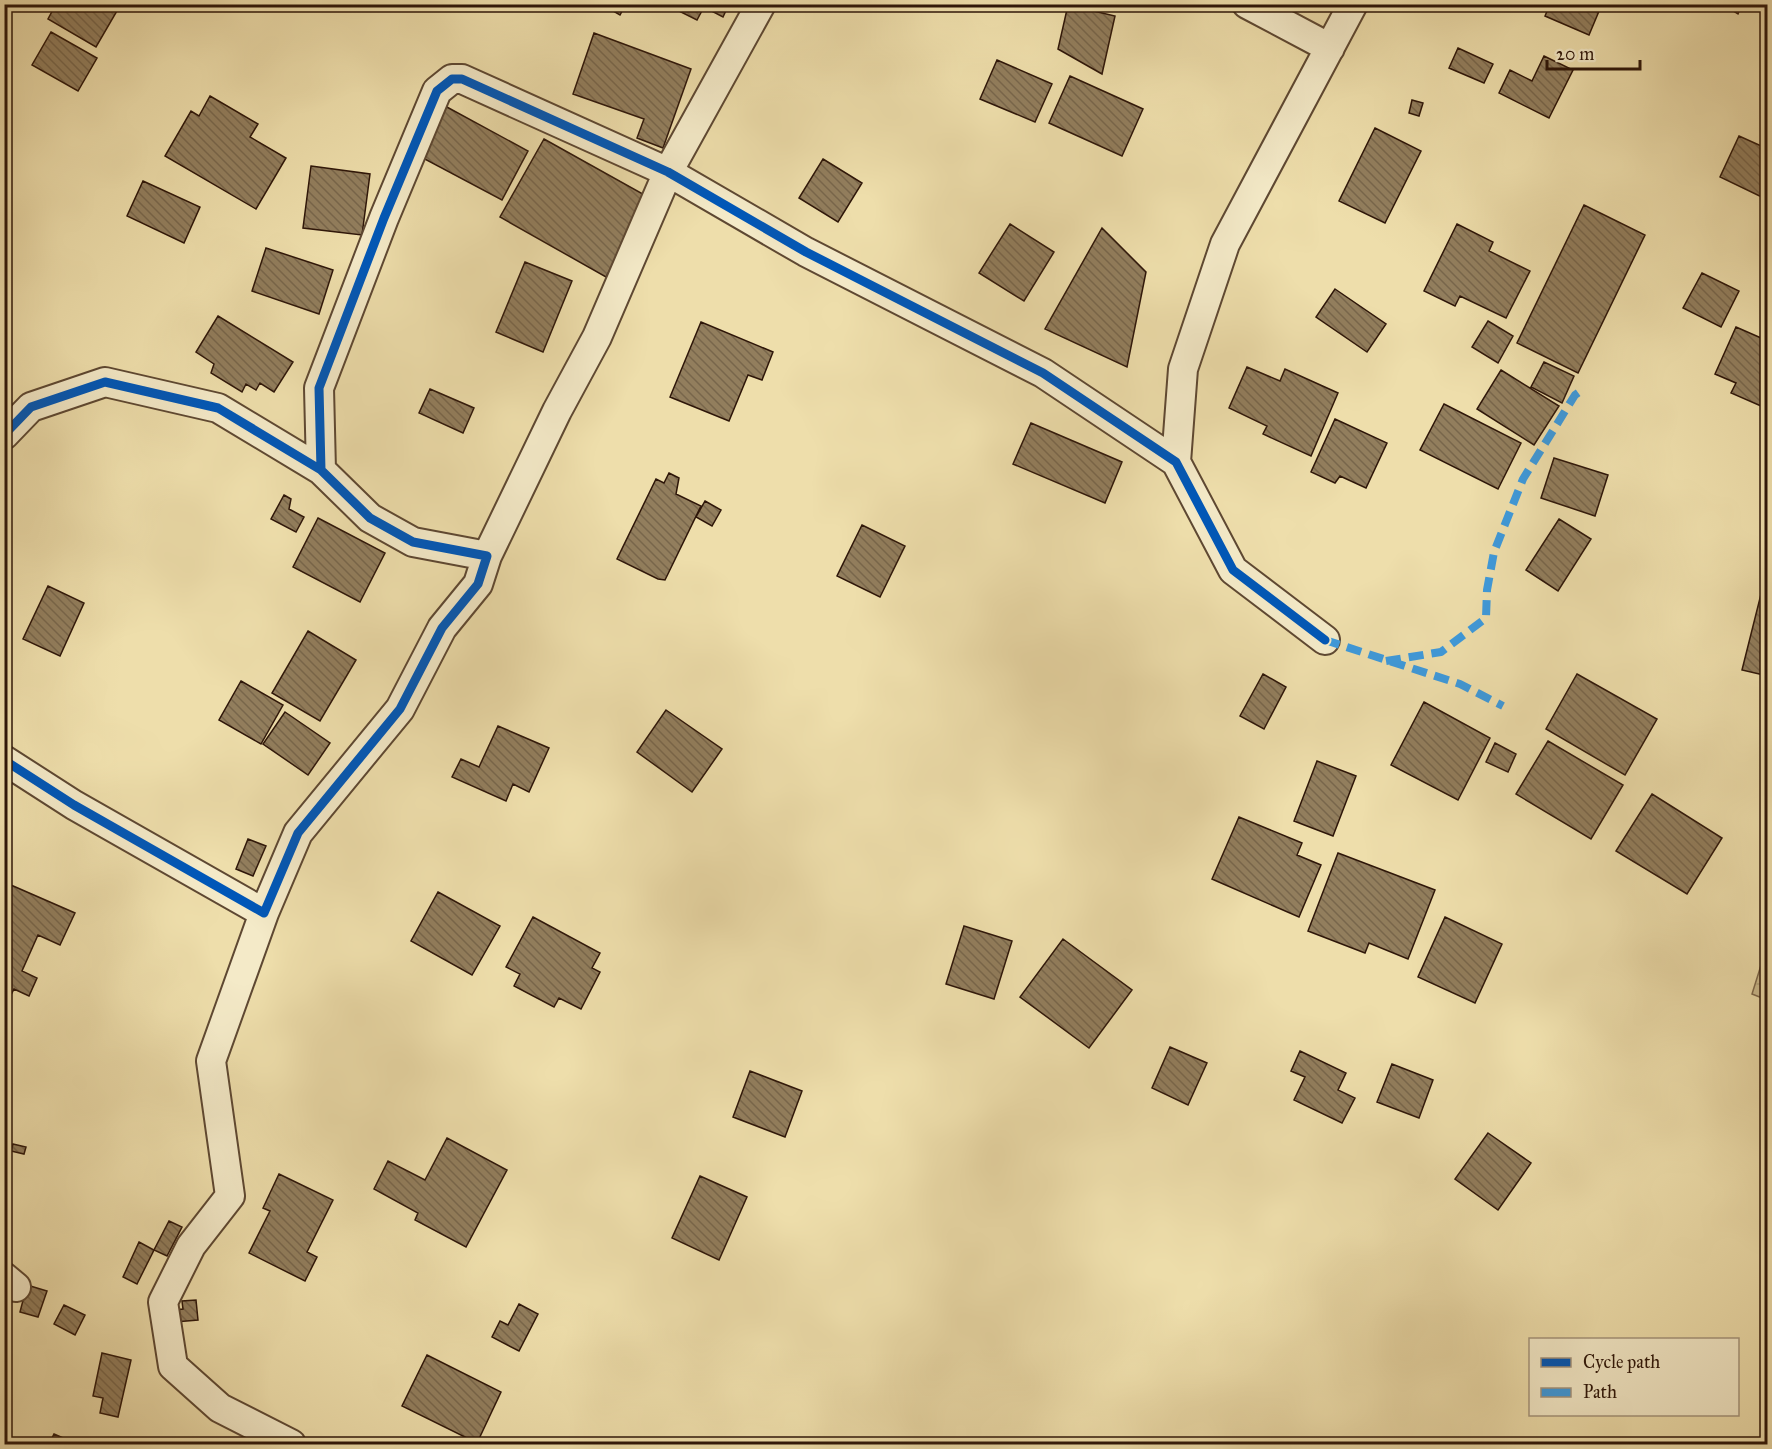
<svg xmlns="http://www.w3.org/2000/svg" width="1772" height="1449" font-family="'IM FELL Great Primer',serif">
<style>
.wetland{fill:url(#wetland-marsh);stroke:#7e694c;stroke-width:1.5}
.building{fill:url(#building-back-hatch);stroke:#2e1609;stroke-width:1.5}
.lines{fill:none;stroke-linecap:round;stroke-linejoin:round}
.street-casing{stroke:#5e4832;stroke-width:32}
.street{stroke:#f4eac8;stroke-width:28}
.quiet{stroke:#3d9add;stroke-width:8;stroke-dasharray:15 8;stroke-linecap:butt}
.cycleway-casing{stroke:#f4eac8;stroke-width:13}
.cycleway{stroke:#0057b8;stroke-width:9}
</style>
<defs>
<pattern id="wetland-marsh" width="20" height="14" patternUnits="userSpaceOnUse" patternTransform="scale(1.5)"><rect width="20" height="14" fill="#cdbc8f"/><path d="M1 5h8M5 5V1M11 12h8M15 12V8" fill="none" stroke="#b0a17a"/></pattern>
<pattern id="building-back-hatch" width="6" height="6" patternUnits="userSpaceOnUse" patternTransform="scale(1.5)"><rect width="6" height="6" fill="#927e5d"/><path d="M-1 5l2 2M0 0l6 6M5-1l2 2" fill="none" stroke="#78664b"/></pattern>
</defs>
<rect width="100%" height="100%" fill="#eedeab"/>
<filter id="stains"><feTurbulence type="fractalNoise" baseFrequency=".00333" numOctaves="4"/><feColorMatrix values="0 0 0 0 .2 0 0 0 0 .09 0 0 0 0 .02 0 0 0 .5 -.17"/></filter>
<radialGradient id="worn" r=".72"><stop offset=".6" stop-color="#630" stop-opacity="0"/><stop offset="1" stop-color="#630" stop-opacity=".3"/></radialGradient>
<path class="wetland" d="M 1767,946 L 1767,1000 L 1752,994 Z"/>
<path class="building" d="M 56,4 L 121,4 L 96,47 L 48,19 Z
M 601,4 L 626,4 L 620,15 Z
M 665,4 L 729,4 L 723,17 L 704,7 L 697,20 Z
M 880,4 L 903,4 L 901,11 Z
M 1550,4 L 1602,4 L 1589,35 L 1545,16 Z
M 1722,4 L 1742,4 L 1738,14 Z
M 1068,5 L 1115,16 L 1102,74 L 1058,49 Z
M 51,32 L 97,58 L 78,91 L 32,65 Z
M 594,33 L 691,69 L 663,148 L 637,138 L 644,119 L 573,94 Z
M 1458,48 L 1493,64 L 1484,83 L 1449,68 Z
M 1544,56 L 1573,70 L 1549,118 L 1499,93 L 1510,70 L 1532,81 Z
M 997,60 L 1052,84 L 1035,122 L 980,99 Z
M 1070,76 L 1143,109 L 1122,156 L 1049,123 Z
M 210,96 L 258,124 L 250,137 L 286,158 L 256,209 L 165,156 L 191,111 L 199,116 Z
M 1412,100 L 1423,103 L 1419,116 L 1409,113 Z
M 445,106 L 528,151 L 502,200 L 419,156 Z
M 1375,128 L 1421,151 L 1385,223 L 1339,201 Z
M 1739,136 L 1768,149 L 1768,200 L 1720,177 Z
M 544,139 L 650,198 L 606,277 L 500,217 Z
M 823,159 L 862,183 L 838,222 L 799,198 Z
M 311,166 L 370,174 L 362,235 L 303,228 Z
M 143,181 L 200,207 L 184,243 L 127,216 Z
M 1584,205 L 1645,235 L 1578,373 L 1517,343 Z
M 1010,224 L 1054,252 L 1024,301 L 979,273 Z
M 1457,224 L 1493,242 L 1489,251 L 1530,271 L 1506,318 L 1460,296 L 1455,306 L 1424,291 Z
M 1102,228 L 1146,272 L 1127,367 L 1045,329 Z
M 266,248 L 333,270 L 319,314 L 252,291 Z
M 525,262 L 572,281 L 543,352 L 496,332 Z
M 1702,273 L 1739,291 L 1721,327 L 1683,308 Z
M 1335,289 L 1386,324 L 1367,352 L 1316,317 Z
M 218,316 L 293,362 L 274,392 L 260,383 L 256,390 L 246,384 L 242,392 L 211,373 L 214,364 L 196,352 Z
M 1488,321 L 1513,336 L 1498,363 L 1472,347 Z
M 701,322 L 773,352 L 762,380 L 748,375 L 729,421 L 670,397 Z
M 1736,327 L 1768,341 L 1768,409 L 1731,393 L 1736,383 L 1715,374 Z
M 1544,362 L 1574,376 L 1562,403 L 1531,387 Z
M 1247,367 L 1280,381 L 1285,369 L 1338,393 L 1311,456 L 1263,434 L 1267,426 L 1229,408 Z
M 1501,370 L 1559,406 L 1534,445 L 1477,409 Z
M 430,389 L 474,408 L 463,433 L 419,413 Z
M 1444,404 L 1521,443 L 1498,489 L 1420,450 Z
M 1335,419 L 1387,443 L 1366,488 L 1340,476 L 1335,483 L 1311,472 Z
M 1031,423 L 1122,462 L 1105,503 L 1013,464 Z
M 1554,458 L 1608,475 L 1595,516 L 1541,498 Z
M 669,473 L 679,478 L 676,494 L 701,506 L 665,580 L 658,579 L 617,559 L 656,479 L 664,483 Z
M 284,495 L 291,499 L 289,509 L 304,517 L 296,532 L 271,519 Z
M 705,501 L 721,510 L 712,526 L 696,517 Z
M 318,518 L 385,553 L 360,602 L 293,567 Z
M 1559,519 L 1591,539 L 1558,591 L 1526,570 Z
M 862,525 L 905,546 L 880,597 L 837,576 Z
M 48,586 L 84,603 L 60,656 L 23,639 Z
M 1761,594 L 1768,595 L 1768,676 L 1742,670 Z
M 308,631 L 356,660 L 320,721 L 272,693 Z
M 1263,674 L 1286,687 L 1264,729 L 1240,716 Z
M 1577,674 L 1657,719 L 1625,775 L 1546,729 Z
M 241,681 L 283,705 L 261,744 L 219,720 Z
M 1424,702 L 1490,738 L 1458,800 L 1391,765 Z
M 666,710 L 722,749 L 692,792 L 637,752 Z
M 285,712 L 330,743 L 308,775 L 263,744 Z
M 498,726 L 549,748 L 529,792 L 513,784 L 506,801 L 452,777 L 461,759 L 479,767 Z
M 1548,741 L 1623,785 L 1591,839 L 1516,794 Z
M 1495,743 L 1516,754 L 1508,772 L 1486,762 Z
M 1317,761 L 1356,776 L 1333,836 L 1294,821 Z
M 1652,794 L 1722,838 L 1687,894 L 1616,851 Z
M 1239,817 L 1302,843 L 1297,855 L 1321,865 L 1299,917 L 1212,879 Z
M 248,839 L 266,846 L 253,876 L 236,869 Z
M 1338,853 L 1435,890 L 1408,959 L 1369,943 L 1365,953 L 1308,931 Z
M 4,882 L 75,913 L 60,945 L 38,935 L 22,971 L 37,978 L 29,996 L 14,989 L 10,997 L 4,994 Z
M 438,892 L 500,926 L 472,975 L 411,941 Z
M 533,917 L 600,953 L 592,968 L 600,972 L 581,1009 L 559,998 L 554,1007 L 514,986 L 520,974 L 506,967 Z
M 1445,917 L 1502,944 L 1475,1003 L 1418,977 Z
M 964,926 L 1012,941 L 994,999 L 946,984 Z
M 1063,939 L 1132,990 L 1089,1048 L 1020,997 Z
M 1170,1047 L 1207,1063 L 1188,1105 L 1152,1088 Z
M 1300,1051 L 1346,1073 L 1338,1090 L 1355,1098 L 1342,1123 L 1294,1100 L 1305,1077 L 1291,1071 Z
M 1392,1064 L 1433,1080 L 1419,1118 L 1377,1102 Z
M 750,1071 L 802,1091 L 785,1137 L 733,1117 Z
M 1488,1133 L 1531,1163 L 1498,1210 L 1455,1179 Z
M 447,1138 L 507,1170 L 466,1247 L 415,1220 L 418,1213 L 374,1189 L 388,1161 L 425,1180 Z
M 13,1144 L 26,1147 L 24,1154 L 11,1151 Z
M 279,1174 L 333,1200 L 307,1252 L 317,1257 L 305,1281 L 249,1253 L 270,1211 L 263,1208 Z
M 700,1176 L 747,1197 L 719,1260 L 672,1238 Z
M 169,1221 L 182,1227 L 167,1256 L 154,1250 Z
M 139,1242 L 154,1250 L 137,1284 L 123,1277 Z
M 27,1285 L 47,1291 L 38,1317 L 20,1312 Z
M 196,1300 L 198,1320 L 175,1322 L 174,1310 L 183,1309 L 182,1301 Z
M 519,1304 L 538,1314 L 519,1351 L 492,1337 L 500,1321 L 508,1325 Z
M 64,1305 L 85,1315 L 75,1335 L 54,1324 Z
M 102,1353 L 131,1360 L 118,1417 L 100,1413 L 103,1398 L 93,1396 Z
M 427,1355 L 501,1392 L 477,1443 L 402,1406 Z
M 54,1434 L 77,1444 L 49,1444 Z"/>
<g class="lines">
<defs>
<path id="street" d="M 1247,4 L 1330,48
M 4,435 L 31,407 L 105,382 L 218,408 L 321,470 L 370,518 L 413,542 L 487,556 L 478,584 L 442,628 L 400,709 L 298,833 L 264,913 L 74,805 L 4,760
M 1176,462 L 1183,369 L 1225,244 L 1353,4
M 321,470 L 319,388 L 384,218 L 437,91 L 452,79 L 462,79 L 668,172 L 806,252 L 1043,373 L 1176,462 L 1233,570 L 1325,640
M 487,556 L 557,411 L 597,337 L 668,172 L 761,4
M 264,913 L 211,1061 L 230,1196 L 191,1246 L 163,1302 L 173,1366 L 220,1408 L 291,1444
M 4,1277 L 16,1287"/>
</defs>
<use href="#street" class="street-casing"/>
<use href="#street" class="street"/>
<path class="quiet" d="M 1325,640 L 1460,684 L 1503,706
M 1386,661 L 1441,652 L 1486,618 L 1487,590 L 1494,552 L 1523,479 L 1575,395 L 1582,390"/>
<defs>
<path id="cycleway" d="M 4,435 L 31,407 L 105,382 L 218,408 L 321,470 L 370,518 L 413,542 L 487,556 L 478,584 L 442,628 L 400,709 L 298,833 L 264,913 L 74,805 L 4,760
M 321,470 L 319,388 L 384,218 L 437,91 L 452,79 L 462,79 L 668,172 L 806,252 L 1043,373 L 1176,462 L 1233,570 L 1325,640"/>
</defs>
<use href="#cycleway" class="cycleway-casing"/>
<use href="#cycleway" class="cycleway"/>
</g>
<rect width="1772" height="1449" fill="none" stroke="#eedeab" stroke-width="24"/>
<rect x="6" y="6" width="1760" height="1437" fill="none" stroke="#2e1609" stroke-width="3"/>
<rect x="12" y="12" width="1748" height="1425" fill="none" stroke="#2e1609" stroke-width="1.5"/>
<rect x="1529" y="1338" width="210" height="78" fill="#f4eac8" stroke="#a5957c" stroke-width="1.5"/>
<rect x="1541" y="1358" width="30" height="9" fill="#0057b8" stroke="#a5957c" stroke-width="1.5"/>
<text x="1583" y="1368" font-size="18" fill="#2e1609">Cycle path</text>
<rect x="1541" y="1388" width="30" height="9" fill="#3d9add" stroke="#a5957c" stroke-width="1.5"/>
<text x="1583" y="1398" font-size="18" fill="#2e1609">Path</text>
<path d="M1547 60v9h93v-9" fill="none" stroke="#2e1609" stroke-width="3"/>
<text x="1556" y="60" font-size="18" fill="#2e1609" stroke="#f4eac8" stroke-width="4.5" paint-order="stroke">20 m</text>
<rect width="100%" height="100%" filter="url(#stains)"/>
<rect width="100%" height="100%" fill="url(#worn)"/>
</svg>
